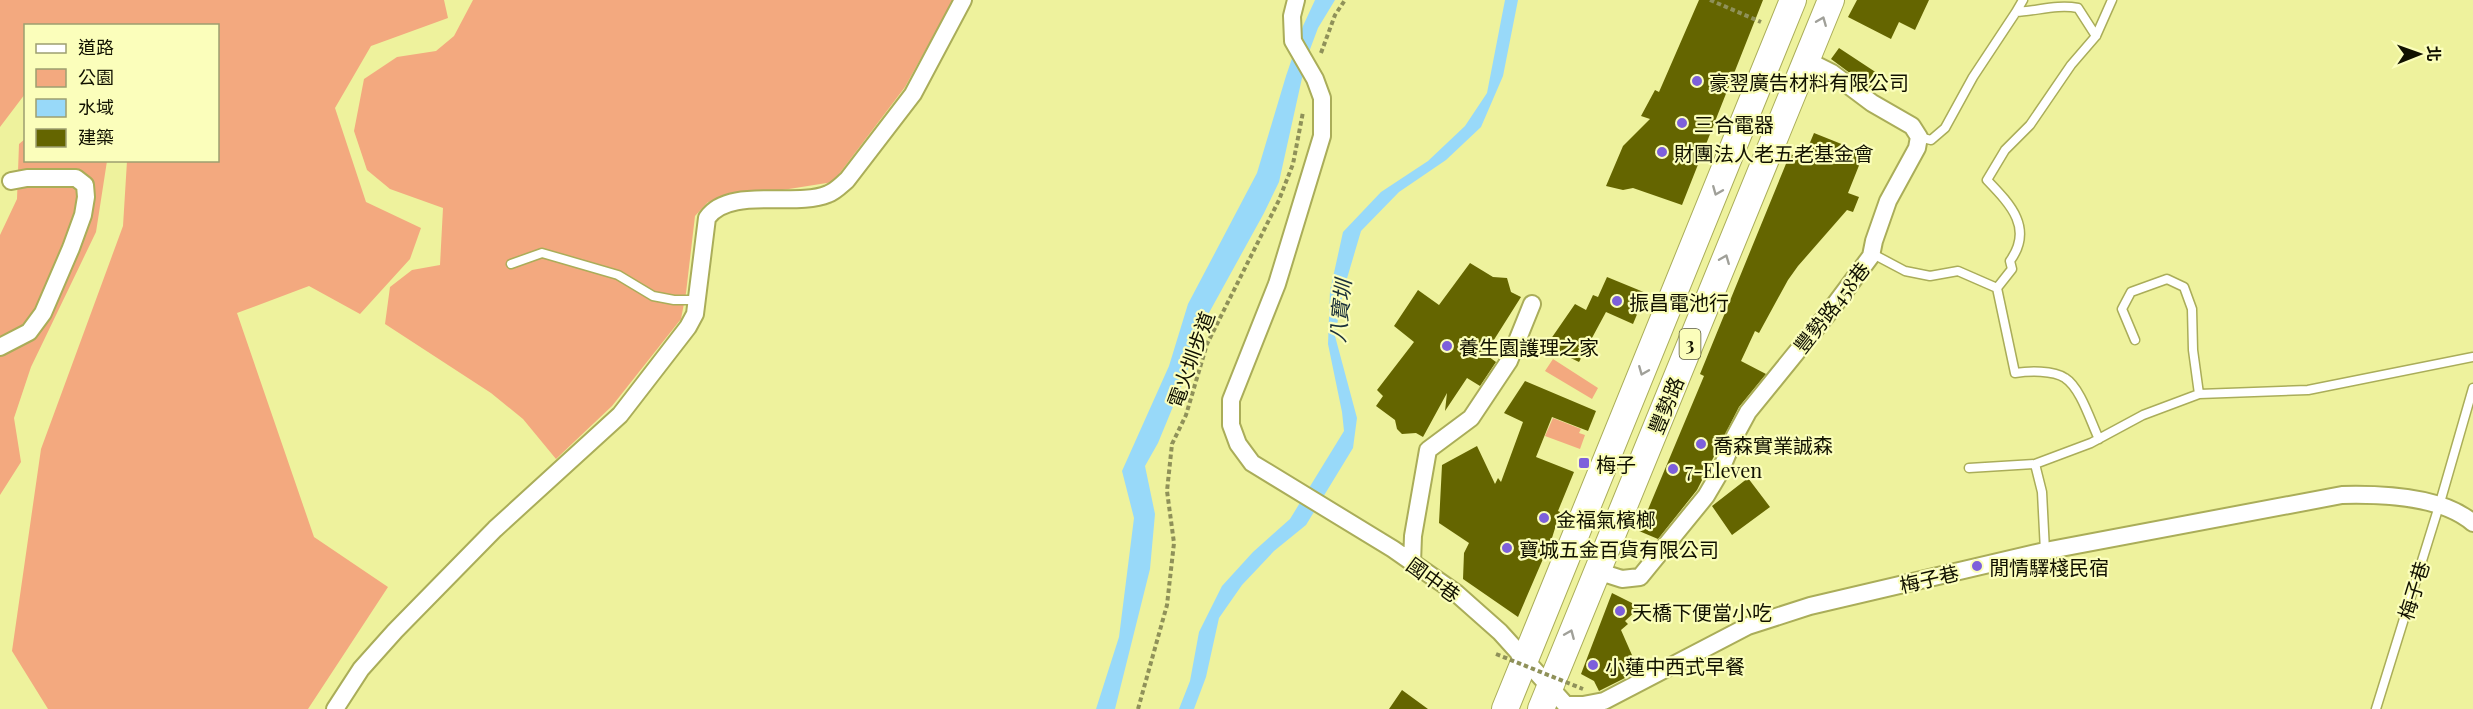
<svg xmlns="http://www.w3.org/2000/svg" width="2473" height="709" font-family="'Playfair Display','Noto Sans TC',serif">
<style>
.green{fill:#f3a97f}
.water{fill:#98d9f9}
.building{fill:#646500}
.lines{fill:none;stroke-linecap:round;stroke-linejoin:round}
.lane-casing{stroke:#aaad59;stroke-width:11}
.street-casing{stroke:#aaad59;stroke-width:20}
.primary-casing{stroke:#aaad59;stroke-width:28}
.path{stroke:#8f9159;stroke-width:4;stroke-dasharray:4.5 3;stroke-linecap:butt}
.lane{stroke:#fff;stroke-width:8}
.street{stroke:#fff;stroke-width:16}
.primary{stroke:#fff;stroke-width:26}
.path-bridge{stroke:#8f9159;stroke-width:4;stroke-dasharray:4.5 3;stroke-linecap:butt}
.oneway{stroke:#a0a099}
.poi-dot{fill:#7d60db;stroke:#fbfebb;stroke-width:2}
.labels{text-anchor:middle;dominant-baseline:central;stroke-width:4.5;stroke-linejoin:round;paint-order:stroke}
.shield{fill:#fbfebb;stroke:#575838;stroke-width:1.5}
.shield-label{font-size:18px;font-weight:bold;fill:#110}
.poi-label{font-size:20px;fill:#110;stroke:#fbfebb;text-anchor:start}
.street-label{font-size:20px;fill:#110;stroke:#fbfebb}
.water-label{font-size:21px;font-style:italic;fill:#1c313b;stroke:#fbfebb}
</style>
<rect width="100%" height="100%" fill="#eef29d"/>
<path class="green" d="M 0,0 L 444,0 L 448,18 L 371,46 L 335,108 L 366,202 L 421,228 L 410,259 L 360,314 L 309,286 L 237,313 L 314,537 L 388,587 L 308,709 L 48,709 L 12,651 L 41,449 L 123,226 L 127,161 L 218,160 L 218,26 L 26,26 L 25,94 L 0,127 Z
M 473,0 L 953,0 L 905,87 L 833,182 L 708,202 L 695,216 L 686,293 L 681,319 L 612,406 L 556,459 L 523,419 L 491,393 L 385,324 L 390,287 L 412,270 L 440,265 L 443,208 L 390,189 L 367,170 L 354,131 L 364,79 L 397,57 L 436,51 L 454,36 Z
M 25,139 L 26,160 L 107,161 L 96,232 L 31,367 L 14,418 L 21,462 L 0,495 L 0,235 L 17,199 L 19,144 Z
M 1553,359 L 1598,388 L 1592,399 L 1545,371 Z
M 1553,418 L 1581,429 L 1579,433 L 1585,435 L 1580,449 L 1545,436 Z"/>
<path class="water" d="M 1315,0 L 1335,0 L 1318,28 L 1306,60 L 1279,182 L 1264,213 L 1199,331 L 1186,375 L 1158,443 L 1145,466 L 1155,514 L 1150,569 L 1115,709 L 1096,709 L 1119,637 L 1134,518 L 1122,471 L 1169,366 L 1188,304 L 1257,173 L 1286,76 L 1303,26 Z
M 1505,0 L 1518,0 L 1503,76 L 1481,127 L 1446,160 L 1399,192 L 1361,231 L 1343,292 L 1335,336 L 1357,418 L 1353,448 L 1306,525 L 1274,551 L 1242,585 L 1219,618 L 1206,677 L 1194,709 L 1179,709 L 1190,681 L 1199,632 L 1222,586 L 1253,552 L 1290,519 L 1344,431 L 1342,412 L 1328,344 L 1330,291 L 1343,232 L 1381,192 L 1428,161 L 1465,126 L 1487,93 Z"/>
<path class="building" d="M 1699,0 L 1763,0 L 1682,205 L 1633,188 L 1623,190 L 1606,186 L 1623,146 L 1650,119 L 1641,116 L 1655,90 L 1659,92 Z
M 1857,0 L 1929,0 L 1915,30 L 1899,22 L 1891,39 L 1848,17 Z
M 1839,48 L 1880,75 L 1870,88 L 1831,59 Z
M 1814,133 L 1864,153 L 1848,193 L 1859,197 L 1853,212 L 1847,210 L 1798,266 L 1788,280 L 1759,333 L 1755,331 L 1741,361 L 1766,374 L 1739,407 L 1697,490 L 1658,539 L 1639,531 L 1704,376 L 1700,374 L 1790,154 L 1803,159 Z
M 1470,263 L 1493,277 L 1507,278 L 1511,292 L 1521,297 L 1485,354 L 1496,362 L 1480,386 L 1467,378 L 1445,411 L 1447,393 L 1423,437 L 1416,433 L 1402,434 L 1397,429 L 1395,420 L 1376,406 L 1383,396 L 1377,390 L 1414,342 L 1394,326 L 1418,290 L 1439,305 Z
M 1607,277 L 1646,293 L 1633,324 L 1606,312 L 1579,362 L 1546,346 L 1575,304 L 1586,310 L 1593,295 L 1598,297 Z
M 1525,381 L 1596,411 L 1588,431 L 1552,417 L 1536,457 L 1574,472 L 1558,511 L 1560,512 L 1552,538 L 1518,617 L 1463,579 L 1464,553 L 1469,543 L 1439,523 L 1442,465 L 1477,446 L 1495,484 L 1498,478 L 1501,482 L 1523,422 L 1504,413 Z
M 1748,478 L 1770,507 L 1732,535 L 1712,506 Z
M 1612,593 L 1640,607 L 1625,621 L 1628,624 L 1621,630 L 1639,671 L 1599,691 L 1594,681 L 1581,674 Z
M 1402,690 L 1428,709 L 1389,709 Z"/>
<g class="lines">
<defs>
<path id="lane" d="M 2016,12 L 2023,0
M 1919,137 L 1931,140 L 1945,128 L 1973,77 L 2016,12 C 2037,11 2057,4 2078,8 L 2096,36
M 1871,253 L 1905,271 L 1930,276 L 1958,271 L 1997,288 L 2015,373 C 2029,371 2053,370 2065,378 C 2081,388 2091,423 2099,439
M 511,264 L 542,253 L 618,275 L 653,296 L 674,300 L 696,300
M 1997,288 L 2012,269 L 2010,261 C 2034,228 2010,204 1987,180 L 2005,150 L 2030,125 L 2071,65 L 2096,36 L 2112,0
M 2135,340 L 2122,309 L 2131,292 L 2167,279 L 2184,287 L 2192,309 L 2193,350 L 2199,394
M 2035,464 L 2091,443 L 2143,415 L 2199,394 L 2308,390 L 2473,357
M 1969,468 L 2035,464 L 2042,492 L 2045,551
M 2376,709 L 2439,506 L 2473,388"/>
<path id="street" d="M 1296,0 L 1292,16 L 1293,41 L 1315,79 L 1322,98 L 1322,136 L 1277,284 L 1231,400 L 1231,425 L 1238,444 L 1252,463 L 1393,549 L 1456,593 L 1500,632 L 1566,705 L 1583,705 L 1604,701 L 1748,626 L 1810,606 L 2045,551 L 2342,495 C 2381,494 2442,496 2473,523
M 0,347 L 29,332 L 43,313 L 71,248 L 83,215 L 86,197 L 85,185 L 76,178 L 27,178 L 11,181
M 1412,563 L 1413,536 L 1428,450 L 1471,418 L 1509,361 L 1532,304
M 1597,571 L 1622,579 L 1640,577 L 1706,496 L 1719,474 L 1735,436 L 1748,412 L 1830,311 L 1871,256 L 1874,241 L 1888,201 L 1917,148 L 1919,137 L 1912,126 L 1872,103 L 1832,73 L 1806,60
M 335,709 L 361,669 L 395,631 L 495,529 L 620,415 L 688,327 L 695,314 L 707,218 C 729,186 795,208 828,194 C 836,191 841,185 847,180 L 913,94 L 963,0"/>
<path id="primary" d="M 1505,709 L 1793,0
M 1541,709 L 1831,0"/>
</defs>
<use href="#lane" class="lane-casing"/>
<use href="#street" class="street-casing"/>
<use href="#primary" class="primary-casing"/>
<path class="path" d="M 1710,0 L 1761,22
M 1321,53 L 1335,15 L 1345,0
M 1138,709 L 1167,605 L 1174,543 L 1167,491 L 1172,444 L 1186,415 L 1207,344 L 1279,200 L 1293,164 L 1303,112"/>
<use href="#lane" class="lane"/>
<use href="#street" class="street"/>
<use href="#primary" class="primary"/>
<path class="path-bridge" d="M 1496,654 L 1583,689"/>
</g>
<defs><path id="oneway-chevron" d="M-2-3.5L2.5 0L-2 3.5" fill="none" stroke-width="1.6" stroke-linecap="round" stroke-linejoin="round" transform="scale(1.5)"/></defs>
<g class="oneway">
<use href="#oneway-chevron" transform="translate(1822 21) rotate(-68)"/>
<use href="#oneway-chevron" transform="translate(1717 191) rotate(112)"/>
<use href="#oneway-chevron" transform="translate(1725 259) rotate(-68)"/>
<use href="#oneway-chevron" transform="translate(1643 371) rotate(112)"/>
<use href="#oneway-chevron" transform="translate(1570 634) rotate(-67)"/>
</g>
<g class="poi-dot">
<circle cx="1697" cy="81" r="6"/>
<circle cx="1682" cy="123" r="6"/>
<circle cx="1662" cy="152" r="6"/>
<circle cx="1617" cy="301" r="6"/>
<circle cx="1447" cy="346" r="6"/>
<circle cx="1701" cy="444" r="6"/>
<rect x="1578" y="457" width="12" height="12" rx="3"/>
<circle cx="1673" cy="469" r="6"/>
<circle cx="1544" cy="518" r="6"/>
<circle cx="1507" cy="548" r="6"/>
<circle cx="1977" cy="566" r="6"/>
<circle cx="1620" cy="611" r="6"/>
<circle cx="1593" cy="665" r="6"/>
</g>
<g class="labels">
<rect class="shield" x="1679.5" y="329" width="21" height="30" rx="4.5"/>
<g class="shield-label">
<text x="1690" y="344">3</text>
</g>
<g class="poi-label">
<text x="1709" y="81">豪翌廣告材料有限公司</text>
<text x="1694" y="123">三合電器</text>
<text x="1674" y="152">財團法人老五老基金會</text>
<text x="1629" y="301">振昌電池行</text>
<text x="1459" y="346">養生園護理之家</text>
<text x="1713" y="444">喬森實業誠森</text>
<text x="1596" y="463">梅子</text>
<text x="1685" y="469">7-Eleven</text>
<text x="1556" y="518">金福氣檳榔</text>
<text x="1519" y="548">寶城五金百貨有限公司</text>
<text x="1989" y="566">閒情驛棧民宿</text>
<text x="1632" y="611">天橋下便當小吃</text>
<text x="1605" y="665">小蓮中西式早餐</text>
</g>
<g class="street-label">
<text transform="translate(1831 307) rotate(-52)">豐勢路458巷</text>
<text transform="translate(1190 359) rotate(-70)">電火圳步道</text>
<text transform="translate(1665 405) rotate(-68)">豐勢路</text>
<text transform="translate(1929 578) rotate(-13)">梅子巷</text>
<text transform="translate(1434 579) rotate(36)">國中巷</text>
<text transform="translate(2413 590) rotate(-73)">梅子巷</text>
</g>
<g class="water-label">
<text transform="translate(1339 311) rotate(-84)">八寶圳</text>
</g>
</g>
<rect x="24" y="24" width="195" height="138" fill="#fbfebb" stroke="#9d9f70" stroke-width="1.5"/>
<rect x="36" y="44" width="30" height="9" fill="#ffffff" stroke="#9d9f70" stroke-width="1.5"/>
<text x="78" y="54" font-size="18" fill="#111100">道路</text>
<rect x="36" y="69" width="30" height="18" fill="#f3a97f" stroke="#9d9f70" stroke-width="1.5"/>
<text x="78" y="84" font-size="18" fill="#111100">公園</text>
<rect x="36" y="99" width="30" height="18" fill="#98d9f9" stroke="#9d9f70" stroke-width="1.5"/>
<text x="78" y="114" font-size="18" fill="#111100">水域</text>
<rect x="36" y="129" width="30" height="18" fill="#646500" stroke="#9d9f70" stroke-width="1.5"/>
<text x="78" y="144" font-size="18" fill="#111100">建築</text>
<g transform="translate(2419 54) rotate(89)" stroke="#fbfebb" stroke-width="4.5" paint-order="stroke">
<path d="M0-4.5L10 22L0 15L-10 22Z" fill="#111100"/>
<text y="-9" font-size="16" font-weight="bold" text-anchor="middle" fill="#111100">北</text>
</g>
</svg>
